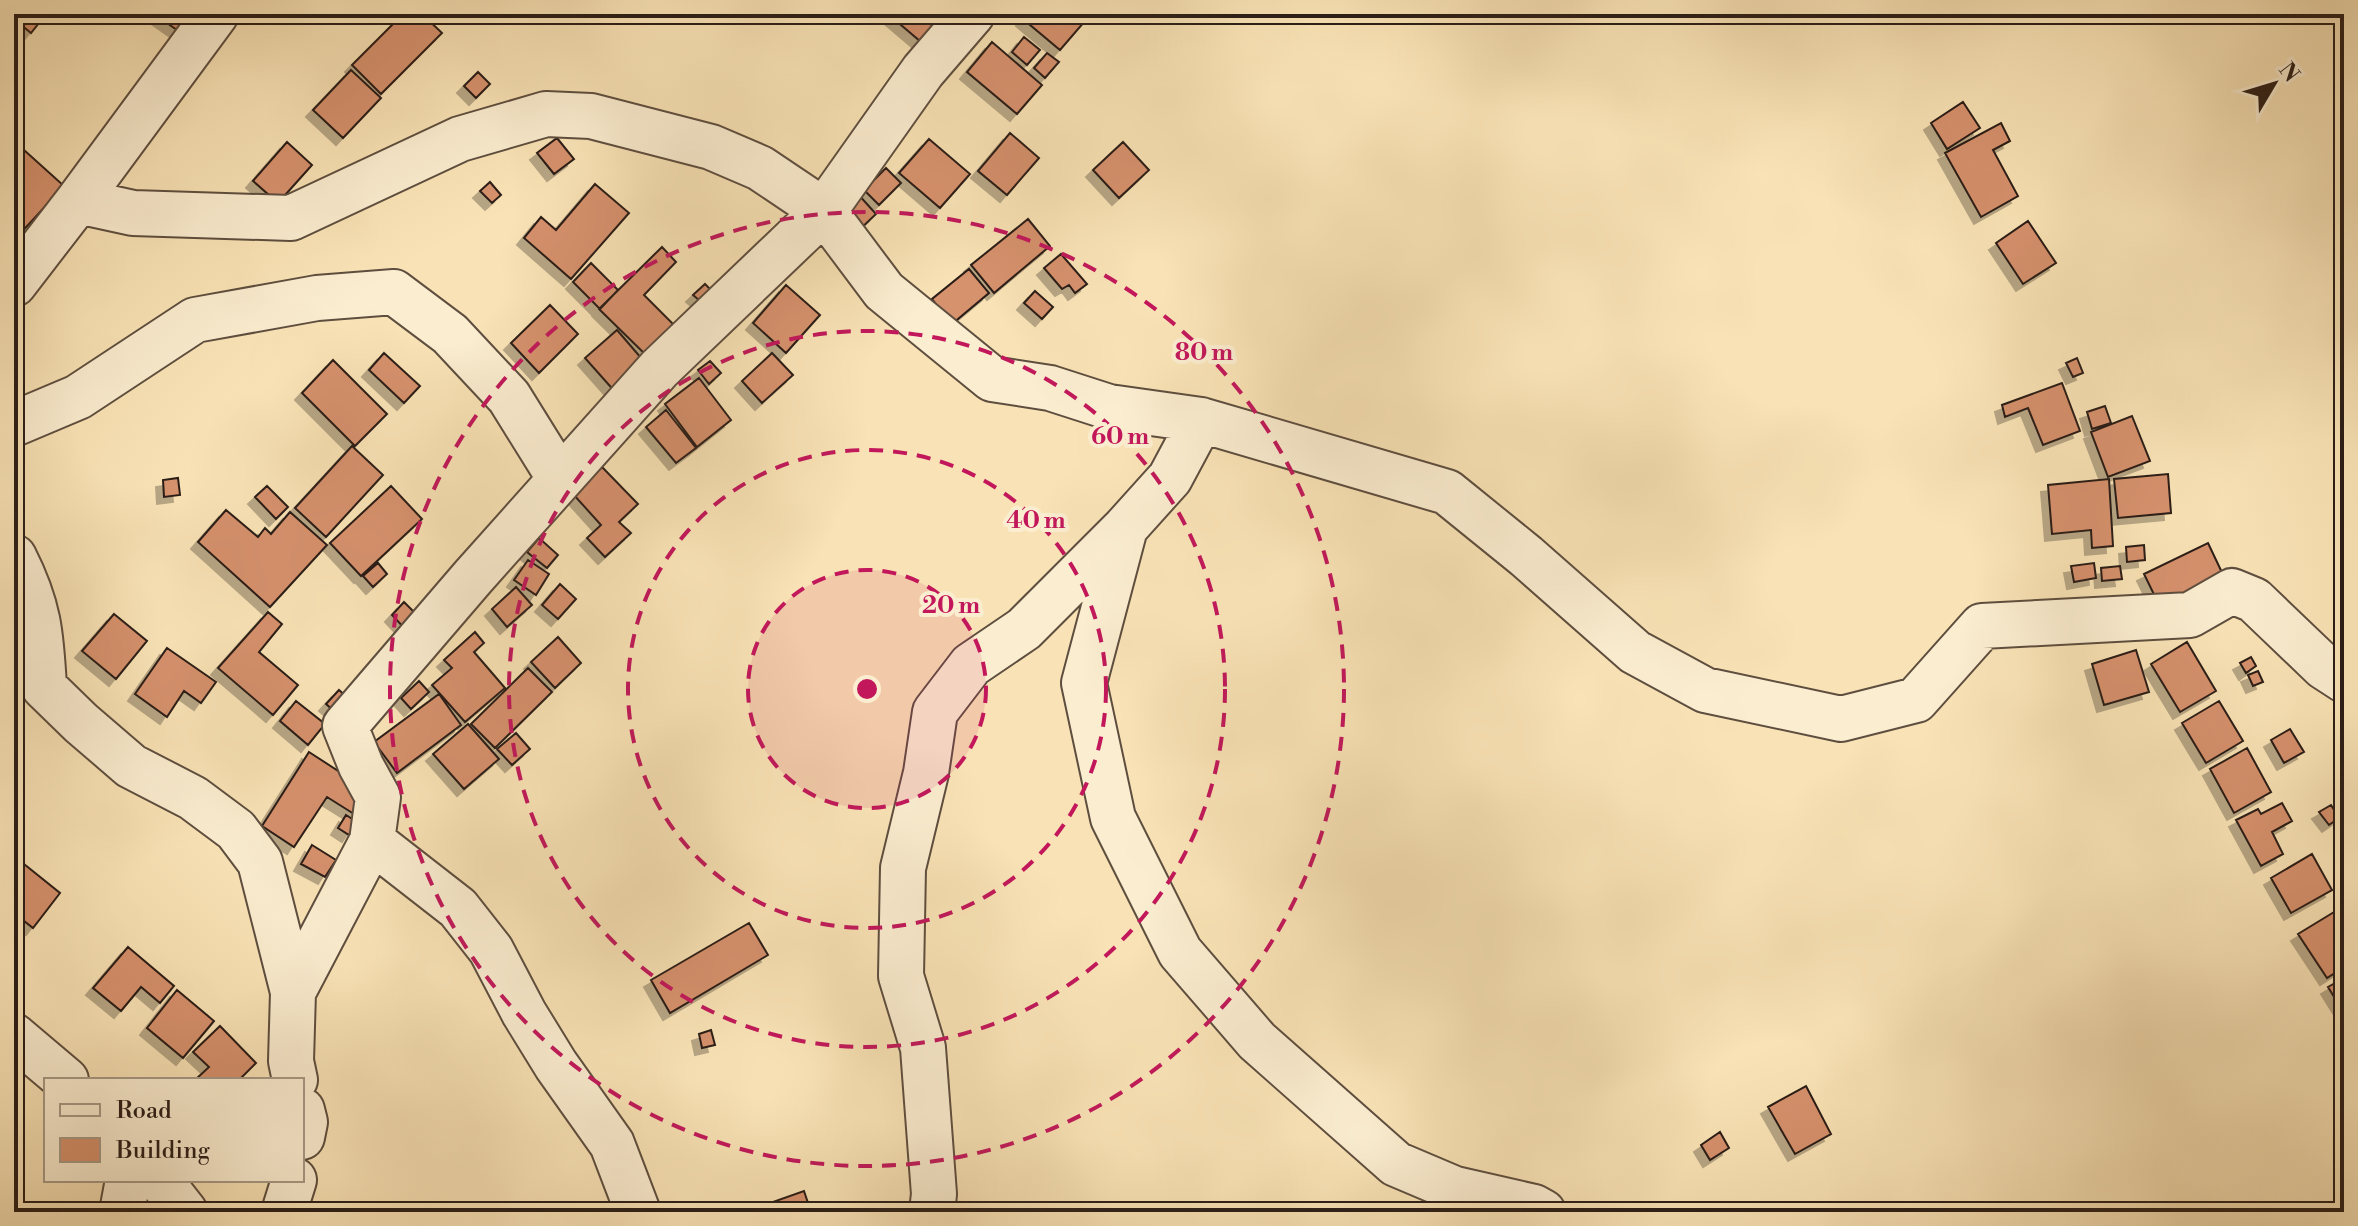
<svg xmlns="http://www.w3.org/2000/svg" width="2358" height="1226" font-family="'Libre Bodoni',serif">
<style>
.building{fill:#d6916d;stroke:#2a1d17;stroke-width:2;filter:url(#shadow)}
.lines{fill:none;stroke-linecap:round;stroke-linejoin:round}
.street-casing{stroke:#5e4e3f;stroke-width:48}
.street{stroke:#fbedd0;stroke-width:44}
.ring{fill:none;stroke:#c2185b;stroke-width:4;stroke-dasharray:14 10}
.centre{fill:#c2185b;stroke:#fbedd0;stroke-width:4}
.ring-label{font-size:24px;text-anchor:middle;font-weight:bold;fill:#c2185b;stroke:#fbedd0;stroke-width:8;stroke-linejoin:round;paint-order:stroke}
</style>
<defs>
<filter id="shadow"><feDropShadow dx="-7" dy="7" stdDeviation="0" flood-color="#0004"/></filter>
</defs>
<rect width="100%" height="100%" fill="#f9e3b6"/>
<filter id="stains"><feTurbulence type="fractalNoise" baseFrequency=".0025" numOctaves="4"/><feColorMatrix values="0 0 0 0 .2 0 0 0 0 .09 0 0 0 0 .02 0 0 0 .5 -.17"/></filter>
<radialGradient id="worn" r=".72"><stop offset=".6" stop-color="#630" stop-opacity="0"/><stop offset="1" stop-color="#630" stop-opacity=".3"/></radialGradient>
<path class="building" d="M 14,14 L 46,14 L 31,33 L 14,19 Z
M 154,14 L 177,14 L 187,21 L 180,32 Z
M 403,14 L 422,14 L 442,33 L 381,94 L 352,65 Z
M 888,14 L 919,14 L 940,32 L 927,47 Z
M 1027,14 L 1091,14 L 1060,50 L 1023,19 Z
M 1024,37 L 1040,50 L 1027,65 L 1012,52 Z
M 992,42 L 1042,85 L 1017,114 L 967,72 Z
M 1047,53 L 1059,62 L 1045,78 L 1034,68 Z
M 351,70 L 381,98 L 343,138 L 313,110 Z
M 478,72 L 490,84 L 476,98 L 464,86 Z
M 1963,102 L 1980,128 L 1947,149 L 1931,123 Z
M 2001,123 L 2010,141 L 1993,150 L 2018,196 L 1981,217 L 1945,153 Z
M 1010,133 L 1039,158 L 1007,195 L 978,171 Z
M 557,138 L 574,159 L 554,174 L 537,153 Z
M 929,139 L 970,174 L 940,208 L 899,173 Z
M 287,142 L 312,165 L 278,203 L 253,181 Z
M 1123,142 L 1149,170 L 1119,198 L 1093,170 Z
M 24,150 L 64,186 L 18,236 L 14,232 L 14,162 Z
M 886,168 L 901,183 L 879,205 L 864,190 Z
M 490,182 L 501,195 L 492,203 L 480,191 Z
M 595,184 L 629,213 L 571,279 L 524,238 L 541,217 L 556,230 Z
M 857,193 L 876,214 L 855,234 L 835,213 Z
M 1028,219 L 1050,246 L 994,293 L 971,265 Z
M 2028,221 L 2056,263 L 2023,284 L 1996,243 Z
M 662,247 L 676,262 L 644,295 L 680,331 L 651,360 L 599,309 Z
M 1061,254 L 1087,284 L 1075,293 L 1069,285 L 1062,289 L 1044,268 Z
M 591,263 L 618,290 L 600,309 L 573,282 Z
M 969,269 L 989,293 L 952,324 L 932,299 Z
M 705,284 L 712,291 L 700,301 L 693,295 Z
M 786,285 L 820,315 L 786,353 L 753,323 Z
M 1035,291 L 1053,307 L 1042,319 L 1024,303 Z
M 550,305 L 578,334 L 539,373 L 511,343 Z
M 617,330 L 648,366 L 617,394 L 585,358 Z
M 384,353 L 420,386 L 404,403 L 369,370 Z
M 772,353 L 793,375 L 762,403 L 742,381 Z
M 2077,358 L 2083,373 L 2073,377 L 2066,363 Z
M 333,360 L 387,414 L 355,446 L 302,393 Z
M 710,361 L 721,373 L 709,384 L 698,370 Z
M 699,378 L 731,420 L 697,447 L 665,404 Z
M 2062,383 L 2080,431 L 2043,445 L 2028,408 L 2005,417 L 2002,405 Z
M 2105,406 L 2111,423 L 2092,429 L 2087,412 Z
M 666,410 L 696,448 L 676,463 L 646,427 Z
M 2132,416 L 2150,461 L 2108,477 L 2091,432 Z
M 352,446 L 383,475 L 326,537 L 295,508 Z
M 602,467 L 638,504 L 619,522 L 631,533 L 605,557 L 587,538 L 601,525 L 573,494 Z
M 2168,474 L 2171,513 L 2118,518 L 2114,479 Z
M 178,478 L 180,495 L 164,497 L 163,480 Z
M 2109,479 L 2113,546 L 2092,548 L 2091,530 L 2052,534 L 2048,485 Z
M 267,486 L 288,507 L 276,519 L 255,497 Z
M 391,486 L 422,519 L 361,576 L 330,543 Z
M 226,510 L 258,537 L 265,528 L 271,534 L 290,512 L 327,545 L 270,607 L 198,542 Z
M 539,538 L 558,555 L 547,568 L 527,552 Z
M 2208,543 L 2227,583 L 2163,613 L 2144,574 Z
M 2144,545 L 2145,560 L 2127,562 L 2126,547 Z
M 528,560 L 549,574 L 536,595 L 514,580 Z
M 378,563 L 387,574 L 373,587 L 363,576 Z
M 2094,563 L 2096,578 L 2074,582 L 2071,566 Z
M 2120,566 L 2122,579 L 2102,581 L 2101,568 Z
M 560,584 L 576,599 L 558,619 L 542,605 Z
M 516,587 L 532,605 L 507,627 L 492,609 Z
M 404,602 L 420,618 L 407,631 L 392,615 Z
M 268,612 L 282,624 L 259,652 L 298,685 L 273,715 L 218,668 Z
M 114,614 L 147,641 L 116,679 L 82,651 Z
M 475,632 L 484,643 L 474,652 L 505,688 L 465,722 L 432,685 L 452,668 L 444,660 Z
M 558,637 L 581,663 L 555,688 L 531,662 Z
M 2187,642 L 2216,691 L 2180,712 L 2151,664 Z
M 167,648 L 216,682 L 201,703 L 184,691 L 167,717 L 135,694 Z
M 2136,650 L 2149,692 L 2104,705 L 2092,664 Z
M 2251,657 L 2256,666 L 2246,673 L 2240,663 Z
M 528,668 L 552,692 L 495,748 L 471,724 Z
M 2258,671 L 2263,682 L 2253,686 L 2248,675 Z
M 419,681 L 429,692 L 411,709 L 401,698 Z
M 339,690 L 348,698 L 335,712 L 326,704 Z
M 439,694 L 461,725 L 397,773 L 374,742 Z
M 296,701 L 325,724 L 308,745 L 280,721 Z
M 2219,701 L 2243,741 L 2206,763 L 2182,723 Z
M 468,724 L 499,759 L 464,789 L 433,754 Z
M 2290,729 L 2304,752 L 2284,763 L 2271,740 Z
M 516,733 L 530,749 L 512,765 L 497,749 Z
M 2247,748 L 2271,792 L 2234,813 L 2210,769 Z
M 309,752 L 369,791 L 354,814 L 327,797 L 294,847 L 262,826 Z
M 2282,803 L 2292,821 L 2272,832 L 2283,854 L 2261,866 L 2236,820 L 2258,809 L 2261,814 Z
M 2331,805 L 2339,818 L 2329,825 L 2319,812 Z
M 346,815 L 357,822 L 349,835 L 338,828 Z
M 312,845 L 336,860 L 325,877 L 301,864 Z
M 2312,854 L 2332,890 L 2291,913 L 2271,878 Z
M 14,856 L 60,893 L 33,928 L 14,913 Z
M 2344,906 L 2344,967 L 2327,978 L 2298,934 Z
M 749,923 L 768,955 L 670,1013 L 651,980 Z
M 128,947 L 174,986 L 160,1003 L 141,987 L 121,1011 L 93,988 Z
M 2344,978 L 2344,1013 L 2328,987 Z
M 177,990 L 214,1021 L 183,1058 L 147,1028 Z
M 220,1026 L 256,1063 L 239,1080 L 195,1080 L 209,1067 L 193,1052 Z
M 711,1030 L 715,1045 L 702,1048 L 699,1034 Z
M 1806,1086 L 1831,1134 L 1795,1154 L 1768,1107 Z
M 1720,1132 L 1729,1148 L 1710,1160 L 1701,1145 Z
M 804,1191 L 811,1212 L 770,1212 L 767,1204 Z"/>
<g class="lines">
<defs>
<path id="street" d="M 78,201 L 133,213 L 291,218 L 460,139 L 546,114 L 591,116 L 711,147 L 760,168 L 824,211 L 884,291 L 992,379 L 1050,388 L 1109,407 L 1201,420 L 1447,492 L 1526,556 L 1635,652 L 1705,690 L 1841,719 L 1916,700 L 1982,626 L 2190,615 L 2232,591 L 2254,600 L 2324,667 L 2344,680
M 14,284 L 78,201 L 216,14
M 14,424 L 78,397 L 195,320 L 317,298 L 394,292 L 450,334 L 509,397 L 560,479
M 1125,528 L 1084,683 L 1113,818 L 1180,952 L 1257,1041 L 1396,1164 L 1455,1189 L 1534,1207 L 1543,1212
M 14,557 C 39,606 41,633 44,687 L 81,723 L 131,766 L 193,798 L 236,830 L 260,862 L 293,992 L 291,1061 L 295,1080
M 372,841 L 458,908 L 491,950 L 524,1013 L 556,1065 L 612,1144 L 638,1212
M 293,992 L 372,841 L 378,797 L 361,766 L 345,726 L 473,577 L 659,369 L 824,211 L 923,71 L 972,14
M 14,1036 L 66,1080
M 302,1110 L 305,1122 L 302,1137
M 160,1180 L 185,1212
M 122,1212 L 128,1180
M 284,1212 L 294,1180
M 932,1212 L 934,1194 L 923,1048 L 901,976 L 903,868 L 926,773 L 935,712 L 971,665 L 1024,629 L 1125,528 L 1170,478 L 1201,420"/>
</defs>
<use href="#street" class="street-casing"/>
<use href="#street" class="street"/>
</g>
<circle cx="867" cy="689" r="119" fill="#c2185b" fill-opacity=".12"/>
<g class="ring">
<circle cx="867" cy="689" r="119"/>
<circle cx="867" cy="689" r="239"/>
<circle cx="867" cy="689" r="358"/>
<circle cx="867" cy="689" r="477"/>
</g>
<circle cx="867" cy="689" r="12" class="centre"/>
<g class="ring-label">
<text x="1204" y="360">80 m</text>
<text x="1120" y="444">60 m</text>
<text x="1036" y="528">40 m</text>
<text x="951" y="613">20 m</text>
</g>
<rect width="2358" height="1226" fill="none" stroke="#f9e3b6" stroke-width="48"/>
<rect x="16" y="16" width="2326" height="1194" fill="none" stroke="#2a1d17" stroke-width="4"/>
<rect x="24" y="24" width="2310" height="1178" fill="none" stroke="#2a1d17" stroke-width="2"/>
<rect x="44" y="1078" width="260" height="104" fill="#fbedd0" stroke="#a79a86" stroke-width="2"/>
<rect x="60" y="1104" width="40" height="12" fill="#fbedd0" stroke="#a79a86" stroke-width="2"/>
<text x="116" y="1118" font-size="24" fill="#2a1d17">Road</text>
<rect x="60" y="1138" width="40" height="24" fill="#d6916d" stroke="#a79a86" stroke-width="2"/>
<text x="116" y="1158" font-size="24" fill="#2a1d17">Building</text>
<g transform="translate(2274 84) rotate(52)" stroke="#fbedd0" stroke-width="6" paint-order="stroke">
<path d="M0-6L14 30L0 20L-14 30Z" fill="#2a1d17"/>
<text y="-12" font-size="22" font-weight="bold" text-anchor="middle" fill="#2a1d17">N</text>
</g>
<rect width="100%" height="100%" filter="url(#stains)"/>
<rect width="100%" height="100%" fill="url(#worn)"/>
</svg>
